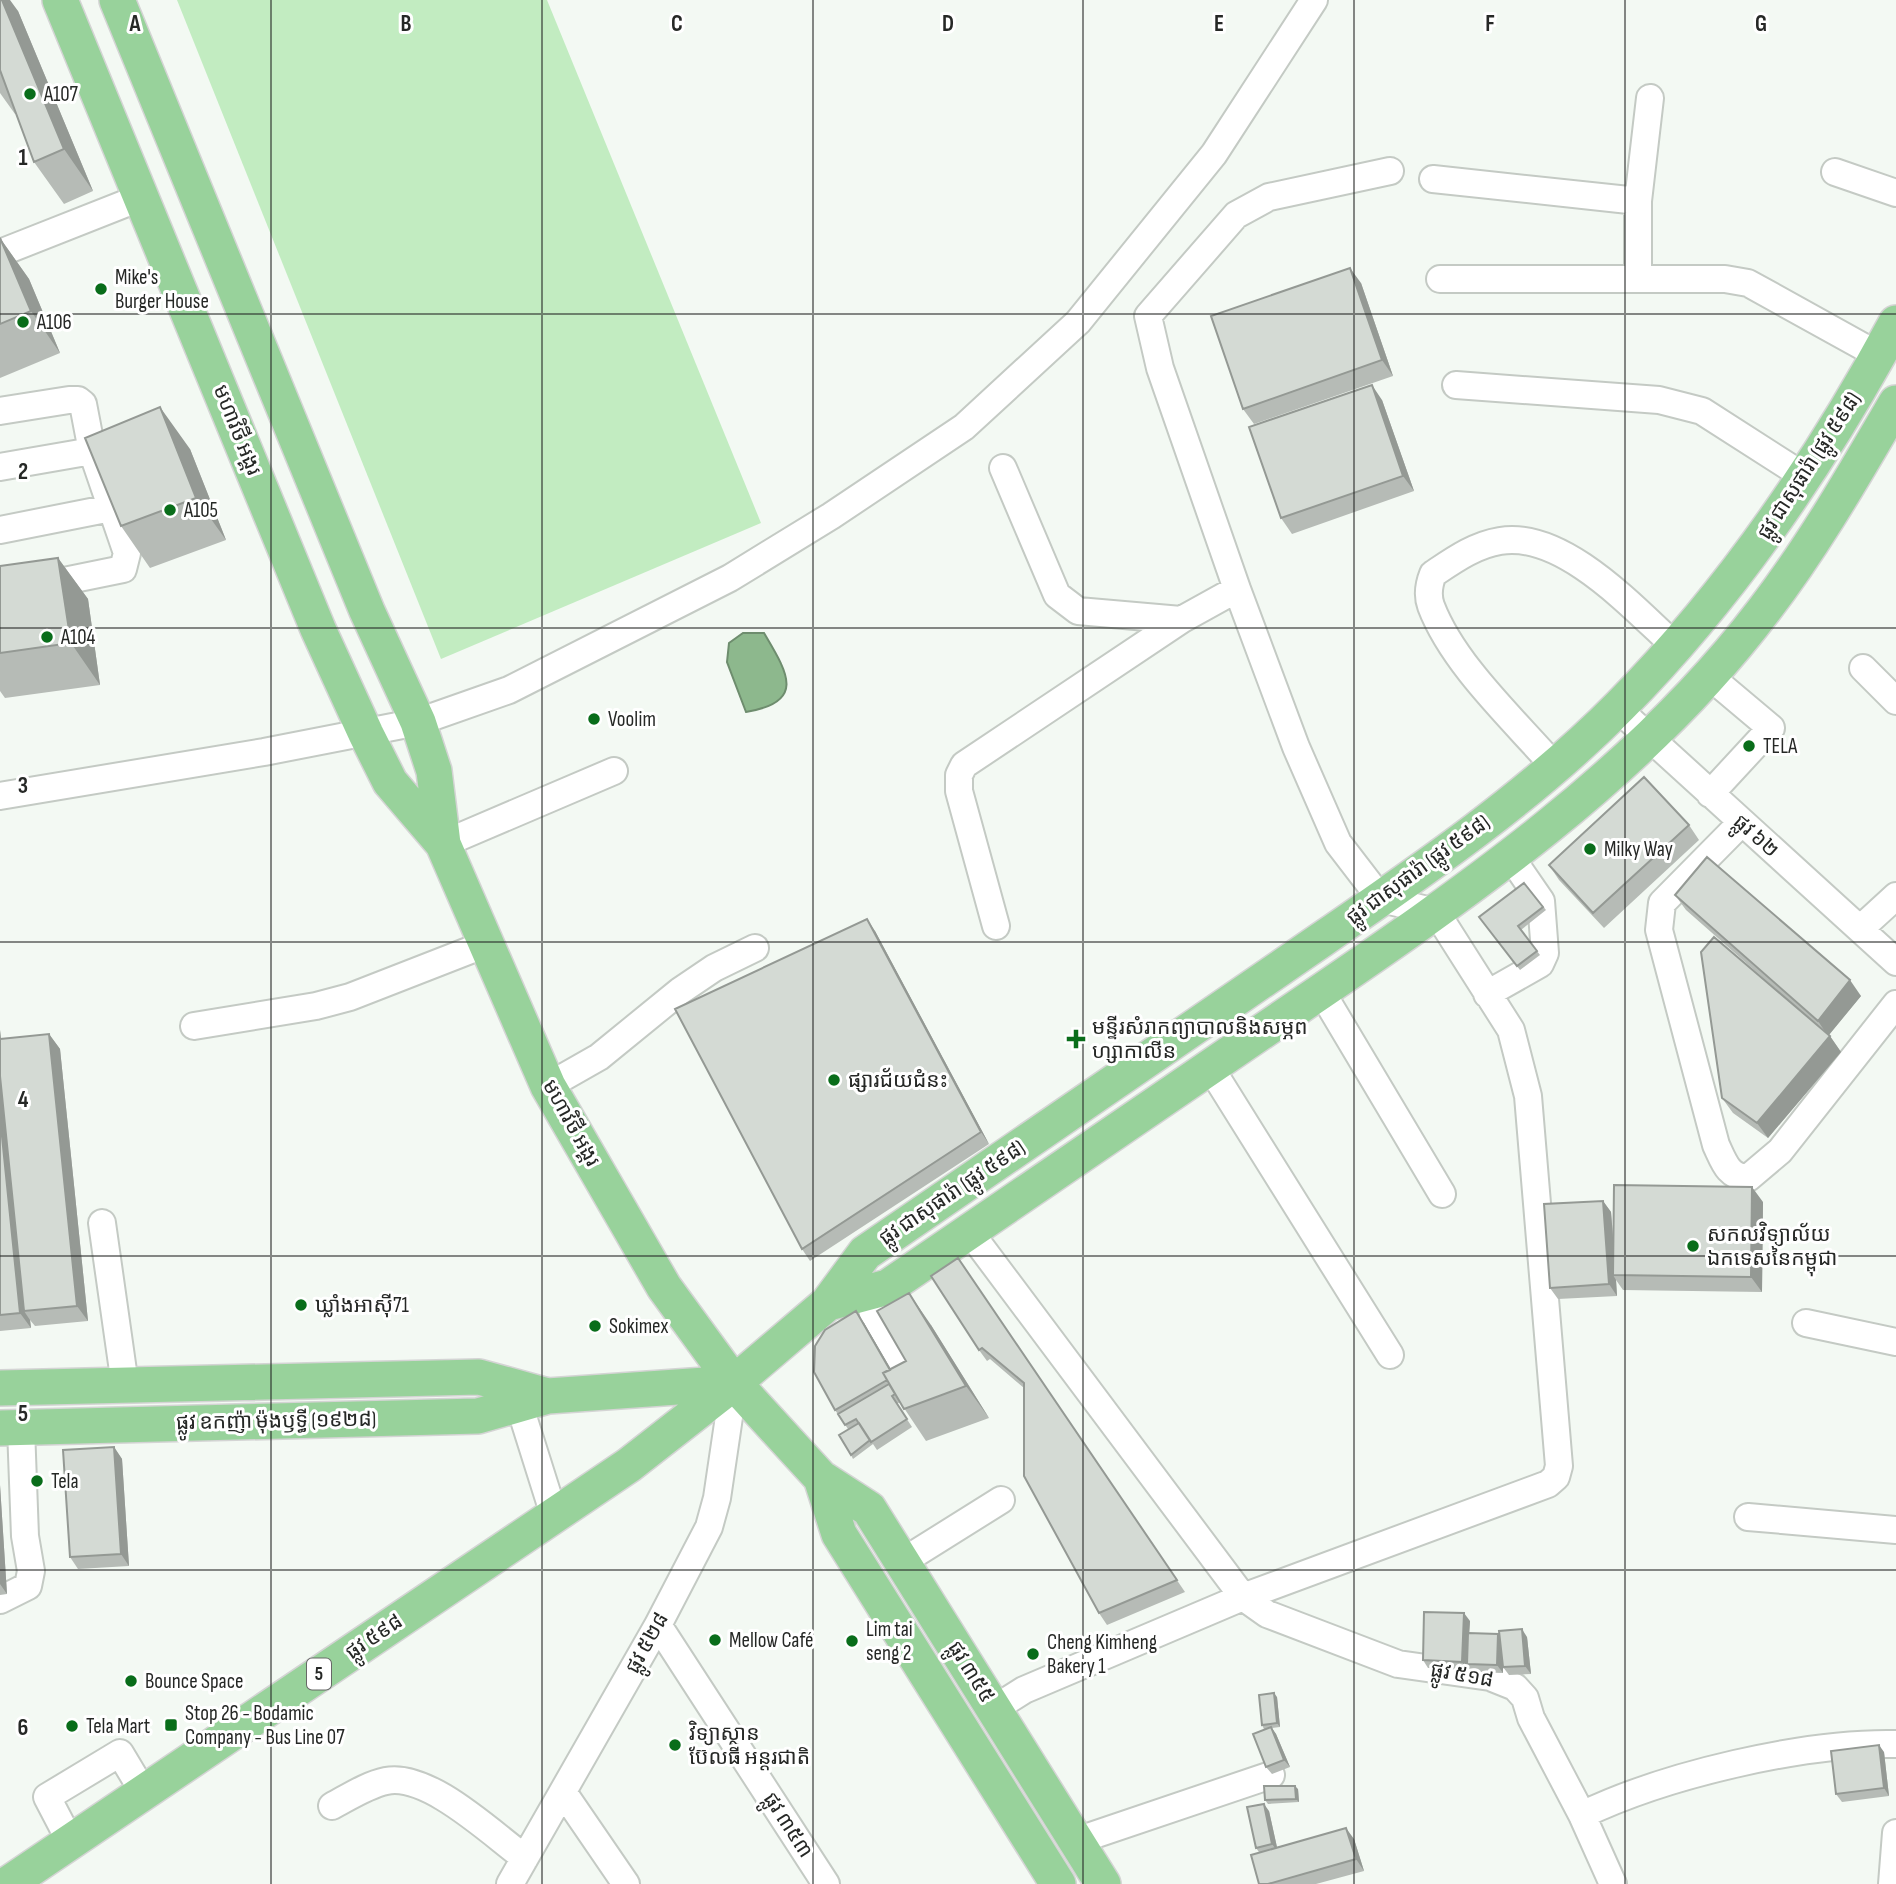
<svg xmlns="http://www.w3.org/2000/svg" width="1896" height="1884" font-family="'Sofia Sans Condensed','Noto Sans Khmer',sans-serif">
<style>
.green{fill:#c2ecc1}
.water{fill:#8db88d;stroke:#6e8d6e;stroke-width:2}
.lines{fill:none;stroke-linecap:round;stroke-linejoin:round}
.minor-casing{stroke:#c4cac4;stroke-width:30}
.major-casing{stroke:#d4d4d4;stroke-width:38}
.minor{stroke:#fff;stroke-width:26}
.major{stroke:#98d29b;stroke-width:35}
.wall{fill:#b6bbb6}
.shaded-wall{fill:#949994}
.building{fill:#d4dad4;stroke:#949994;stroke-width:2}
.grid{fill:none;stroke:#262826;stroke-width:2;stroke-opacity:0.55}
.poi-dot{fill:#096d1a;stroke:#fff;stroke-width:2.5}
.labels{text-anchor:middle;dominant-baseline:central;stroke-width:6;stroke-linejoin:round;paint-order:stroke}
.shield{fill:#fff;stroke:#676867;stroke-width:2}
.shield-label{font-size:19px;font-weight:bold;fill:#262826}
.poi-label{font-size:21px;fill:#262826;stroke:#fff;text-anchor:start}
.street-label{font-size:21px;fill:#262826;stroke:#fff}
.grid-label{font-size:23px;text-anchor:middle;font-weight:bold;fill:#262826;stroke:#fff;stroke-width:6;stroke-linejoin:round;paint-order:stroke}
</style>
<rect width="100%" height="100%" fill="#f3f9f3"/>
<path class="green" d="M 177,0 L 547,0 L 761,523 L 441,659 Z"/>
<path class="water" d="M 743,633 L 764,633 C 787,672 807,702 746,712 L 727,662 L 729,643 Z"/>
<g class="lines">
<defs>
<path id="minor" d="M 1835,172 L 1896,193
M 1433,179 L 1638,201 L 1638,279
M 1638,201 L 1650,98
M 0,253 L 142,197
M 1440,279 L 1725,279 L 1748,283 L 1878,355
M 1456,385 L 1659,400 L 1702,411 L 1805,477
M 0,411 L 69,400 L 78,400 L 83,404 L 92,451 L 127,553 L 123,569 L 0,594
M 0,467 L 92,451
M 1003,468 L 1057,595 L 1078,611 L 1181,620
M 0,530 L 111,508
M 1863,668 L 1896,701
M 1708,675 L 1771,728 L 1710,794
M 1618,709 L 1896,962
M 1554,766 C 1513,719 1453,664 1431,606 C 1427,595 1429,584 1433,574 C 1454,560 1475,545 1500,541 C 1563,530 1634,609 1676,647
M 0,796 L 264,752 L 418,722 L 509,690 L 730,578 L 831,516 L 964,427 L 1078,322 L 1214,154 L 1314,0
M 1742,822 L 1662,903 L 1659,930 L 1716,1145 C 1724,1162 1728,1177 1748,1178 L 1780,1151 L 1896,1004
M 443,844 L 614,771
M 996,926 L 959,791 L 959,775 L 964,765 L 1181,620 L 1237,589
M 1860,929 L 1896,896
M 1321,991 L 1442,1194
M 1487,994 L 1540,964 L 1545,953 L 1541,901 L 1510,856
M 194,1026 L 316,1006 L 350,997 L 486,944
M 1210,1067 L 1390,1355
M 548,1086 L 599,1057 L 680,991 L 714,968 L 755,948
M 102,1223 L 125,1385
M 969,1231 L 1243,1597 L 1267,1614 L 1398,1664 L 1490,1677 L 1515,1687 L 1525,1698 L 1531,1718 L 1582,1815 L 1613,1884
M 869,1292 L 875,1325 L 910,1382
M 1806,1323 L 1896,1342
M 519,1404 L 554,1515
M 1748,1517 L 1896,1530
M 902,1562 L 1001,1500
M 0,1600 L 28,1586 L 31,1571 L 25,1536 L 21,1428
M 658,1625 L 826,1884
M 994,1709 L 1024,1690 L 1243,1597 L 1548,1484 L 1556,1477 L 1559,1466 L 1528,1096 L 1511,1030 L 1436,912 L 1381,899 L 1338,843 L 1296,747 L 1237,589 L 1160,368 L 1148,316 L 1236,215 L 1269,197 L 1390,171
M 563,1792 L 626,1884
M 332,1806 C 349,1797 367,1785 386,1781 C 428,1772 492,1834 525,1858
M 1582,1815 C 1665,1775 1804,1742 1896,1744
M 1076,1841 L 1271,1775
M 71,1843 L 47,1797 L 120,1753 L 144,1793
M 510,1884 L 658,1625 L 709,1527 L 717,1498 L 734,1383
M 1892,1884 L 1896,1833"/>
<path id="major" d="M 60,0 L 318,629 L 366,734 L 390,782 L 443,844
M 117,0 L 367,611 L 418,722 L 434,771 L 443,844 L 548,1086 L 664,1287 L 734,1383 L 821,1478 L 869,1509 L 1103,1884
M 828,1303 L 888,1287 C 1019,1197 1150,1107 1282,1018 C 1455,900 1636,779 1764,610 C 1814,545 1855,473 1896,403
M 0,1388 L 479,1377 L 548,1396
M 0,1428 L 478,1416 L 548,1396 L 734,1383
M 821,1478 L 839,1534 L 1058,1884
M 8,1884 L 629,1465 L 734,1383 L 828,1303 L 865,1253 C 1003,1159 1141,1064 1279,969 C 1396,888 1519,808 1620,706 C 1732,593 1821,462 1896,323"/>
</defs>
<use href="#minor" class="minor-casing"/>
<use href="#major" class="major-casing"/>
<use href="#minor" class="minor"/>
<use href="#major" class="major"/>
</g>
<path class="wall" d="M 0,0 L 18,11 L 93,191 L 64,204 L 34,162 L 16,114 L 15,114 L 0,93 Z
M 0,238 L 29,279 L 60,353 L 0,378 Z
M 1361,283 L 1393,376 L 1254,424 L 1243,409 Z
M 1382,400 L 1414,491 L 1292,534 L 1281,518 Z
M 190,449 L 226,540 L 150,568 L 121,526 Z
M 58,558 L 88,599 L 100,685 L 5,698 L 0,691 L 0,566 Z
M 1689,825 L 1699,840 L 1604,928 L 1559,880 L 1549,865 Z
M 1524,883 L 1546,910 L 1521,930 L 1540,955 L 1520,970 L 1482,921 Z
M 1675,895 L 1861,996 L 1829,1035 L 1841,1052 L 1768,1138 L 1733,1113 L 1722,1098 L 1794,1005 L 1686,910 Z
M 875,931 L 989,1144 L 810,1261 L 802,1249 Z
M 0,1030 L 1,1039 L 49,1034 L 60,1049 L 88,1321 L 35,1326 L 30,1320 L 31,1328 L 0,1331 Z
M 1603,1201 L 1611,1212 L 1613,1236 L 1763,1202 L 1762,1292 L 1623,1290 L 1616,1280 L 1617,1296 L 1558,1299 L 1550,1288 Z
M 958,1258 L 1185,1592 L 1107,1625 L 1099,1613 L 1024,1388 L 990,1359 L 987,1361 L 979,1350 Z
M 864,1323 L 891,1369 L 906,1361 L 931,1325 L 989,1418 L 926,1441 L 900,1402 L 897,1404 L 912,1427 L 877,1450 L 873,1444 L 853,1459 L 851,1455 L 848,1429 L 835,1410 Z
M 114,1447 L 122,1459 L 129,1566 L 78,1569 L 70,1557 Z
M 0,1485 L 7,1594 L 0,1595 Z
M 1470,1621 L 1469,1633 L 1498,1634 L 1500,1637 L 1527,1637 L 1531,1674 L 1509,1675 L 1503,1667 L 1503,1662 L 1503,1673 L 1472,1672 L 1467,1666 L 1467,1670 L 1428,1668 L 1423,1660 Z
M 1277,1697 L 1280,1727 L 1272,1728 L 1276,1734 L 1290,1767 L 1272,1774 L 1266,1767 L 1264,1729 L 1262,1725 Z
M 1884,1752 L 1889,1796 L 1842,1802 L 1836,1794 Z
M 1298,1789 L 1299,1802 L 1268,1804 L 1265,1800 Z
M 1269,1811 L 1277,1847 L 1354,1839 L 1364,1871 L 1316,1884 L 1259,1884 L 1259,1852 L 1256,1848 Z"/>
<path class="shaded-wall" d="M 2,0 L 10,0 L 18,11 L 93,191 L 64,149 Z
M 0,238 L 29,279 L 60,353 L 31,311 Z
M 1350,268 L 1361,283 L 1393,376 L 1382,360 Z
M 1372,385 L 1382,400 L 1414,491 L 1403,476 Z
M 160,407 L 190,449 L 226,540 L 196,498 Z
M 58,558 L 88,599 L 100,685 L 71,643 Z
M 867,919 L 875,931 L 989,1144 L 981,1132 Z
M 1850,980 L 1861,996 L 1828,1036 L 1818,1021 Z
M 0,1030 L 29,1311 L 24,1311 L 30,1320 L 31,1328 L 20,1313 L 0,1117 Z
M 49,1034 L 60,1049 L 88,1321 L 77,1306 Z
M 1830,1036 L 1841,1052 L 1768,1138 L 1757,1123 Z
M 1752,1187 L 1763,1202 L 1762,1292 L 1751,1277 Z
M 1603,1201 L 1611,1212 L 1616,1275 L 1613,1275 L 1616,1280 L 1617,1296 L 1609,1284 Z
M 909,1293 L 931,1325 L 989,1418 L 966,1386 Z
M 856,1311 L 864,1323 L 901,1387 L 893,1376 Z
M 114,1447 L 122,1459 L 129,1566 L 121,1554 Z
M 0,1485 L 7,1594 L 0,1584 Z
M 1464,1613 L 1470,1621 L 1467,1670 L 1462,1662 Z
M 1522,1629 L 1527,1637 L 1531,1674 L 1525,1666 Z
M 1498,1634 L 1503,1642 L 1503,1673 L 1497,1665 Z
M 1274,1693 L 1277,1697 L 1280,1727 L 1277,1723 Z
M 1271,1727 L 1276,1734 L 1290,1767 L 1284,1760 Z
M 1879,1745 L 1884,1752 L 1889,1796 L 1884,1788 Z
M 1295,1786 L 1298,1789 L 1299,1802 L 1296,1799 Z
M 1264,1804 L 1269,1811 L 1278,1852 L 1272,1844 Z
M 1346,1828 L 1354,1839 L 1364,1871 L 1356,1859 Z"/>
<path class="building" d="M 0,0 L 2,0 L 64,149 L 34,162 L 0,70 Z
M 0,238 L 31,311 L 0,324 Z
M 1350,268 L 1382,360 L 1243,409 L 1211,316 Z
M 1372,385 L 1403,476 L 1281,518 L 1249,427 Z
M 160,407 L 196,498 L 121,526 L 85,438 Z
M 58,558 L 71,643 L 0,653 L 0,566 Z
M 1644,777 L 1689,825 L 1593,913 L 1549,865 Z
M 1707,857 L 1850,980 L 1818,1021 L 1675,895 Z
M 1524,883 L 1543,907 L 1518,926 L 1537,951 L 1517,966 L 1479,917 Z
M 867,919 L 981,1132 L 802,1249 L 675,1009 Z
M 1714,937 L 1830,1036 L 1757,1123 L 1722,1098 L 1701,952 Z
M 49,1034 L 77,1306 L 24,1311 L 0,1076 L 0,1039 Z
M 0,1117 L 20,1313 L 0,1315 Z
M 1614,1185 L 1752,1187 L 1751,1277 L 1613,1275 Z
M 1603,1201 L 1609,1284 L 1550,1288 L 1544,1204 Z
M 958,1258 L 1177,1580 L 1099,1613 L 1024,1476 L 1024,1383 L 982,1348 L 979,1350 L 931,1276 Z
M 909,1293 L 966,1386 L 904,1409 L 883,1373 L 906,1361 L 877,1311 Z
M 856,1311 L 890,1370 L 883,1373 L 887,1380 L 835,1410 L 814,1372 L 815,1346 L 825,1330 Z
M 889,1384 L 895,1394 L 892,1396 L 907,1419 L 871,1442 L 856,1419 L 845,1425 L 838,1414 Z
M 859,1423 L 870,1440 L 851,1455 L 839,1435 Z
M 114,1447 L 121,1554 L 70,1557 L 63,1450 Z
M 1424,1612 L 1464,1613 L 1462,1662 L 1423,1660 Z
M 1522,1629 L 1525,1666 L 1503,1667 L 1499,1631 Z
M 1468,1633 L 1498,1634 L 1497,1665 L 1467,1664 Z
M 1274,1693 L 1277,1723 L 1262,1725 L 1259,1695 Z
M 1271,1727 L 1284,1760 L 1266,1767 L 1253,1734 Z
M 1879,1745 L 1884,1788 L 1836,1794 L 1831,1751 Z
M 1264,1786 L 1295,1786 L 1296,1799 L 1265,1800 Z
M 1264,1804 L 1272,1844 L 1256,1848 L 1247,1807 Z
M 1346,1828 L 1356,1859 L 1268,1884 L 1259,1884 L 1251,1855 Z"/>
<path class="grid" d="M 271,0 L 271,1884M 542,0 L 542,1884M 813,0 L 813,1884M 1083,0 L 1083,1884M 1354,0 L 1354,1884M 1625,0 L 1625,1884M 0,314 L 1896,314M 0,628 L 1896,628M 0,942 L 1896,942M 0,1256 L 1896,1256M 0,1570 L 1896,1570"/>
<g class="poi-dot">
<circle cx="30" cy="94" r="7"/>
<circle cx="101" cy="289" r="7"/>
<circle cx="23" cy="322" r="7"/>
<circle cx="170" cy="510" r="7"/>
<circle cx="47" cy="637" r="7"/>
<circle cx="594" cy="719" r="7"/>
<circle cx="1749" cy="746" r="7"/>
<circle cx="1590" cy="849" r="7"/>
<path d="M1072.5 1028.5h7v7h7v7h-7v7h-7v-7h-7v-7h7z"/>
<circle cx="834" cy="1080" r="7"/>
<circle cx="1693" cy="1246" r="7"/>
<circle cx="301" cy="1305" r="7"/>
<circle cx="595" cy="1326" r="7"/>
<circle cx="37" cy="1481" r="7"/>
<circle cx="715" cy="1640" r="7"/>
<circle cx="852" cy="1641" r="7"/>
<circle cx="1033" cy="1654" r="7"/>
<circle cx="131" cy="1681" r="7"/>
<rect x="164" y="1718" width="14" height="14" rx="3.5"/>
<circle cx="72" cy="1726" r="7"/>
<circle cx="675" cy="1745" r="7"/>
</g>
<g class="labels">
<rect class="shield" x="307" y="1658.5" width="24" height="31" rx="5"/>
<g class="shield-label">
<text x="319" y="1674">5</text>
</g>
<g class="poi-label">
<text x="44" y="94">A107</text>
<text x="115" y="277">Mike's<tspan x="115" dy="24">Burger House</tspan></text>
<text x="37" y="322">A106</text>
<text x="184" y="510">A105</text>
<text x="61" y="637">A104</text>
<text x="608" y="719">Voolim</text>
<text x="1763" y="746">TELA</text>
<text x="1604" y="849">Milky Way</text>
<text x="1092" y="1027">មន្ទីរសំរាកព្យាបាលនិងសម្ភព<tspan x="1092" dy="24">ហ្សាកាលីន</tspan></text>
<text x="848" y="1080">ផ្សារជ័យជំនះ</text>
<text x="1707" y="1234">សកលវិទ្យាល័យ<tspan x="1707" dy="24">ឯកទេសនៃកម្ពុជា</tspan></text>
<text x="315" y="1305">ឃ្លាំងអាសុី71</text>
<text x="609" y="1326">Sokimex</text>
<text x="51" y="1481">Tela</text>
<text x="866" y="1629">Lim tai<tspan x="866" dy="24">seng 2</tspan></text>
<text x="729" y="1640">Mellow Café</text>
<text x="1047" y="1642">Cheng Kimheng<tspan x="1047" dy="24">Bakery 1</tspan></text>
<text x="145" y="1681">Bounce Space</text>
<text x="185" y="1713">Stop 26 - Bodamic<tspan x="185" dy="24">Company - Bus Line 07</tspan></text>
<text x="86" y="1726">Tela Mart</text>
<text x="689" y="1733">វិទ្យាស្ថាន<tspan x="689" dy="24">ប៊ែលធី អន្ដរជាតិ</tspan></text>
</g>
<g class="street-label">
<text transform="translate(237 430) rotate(68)">មហាវិថី អង្គរ</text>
<text transform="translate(1809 466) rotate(-57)">ផ្លូវ ជាសុផារ៉ា (ផ្លូវ ៥៩៨)</text>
<text transform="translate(1756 836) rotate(42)">ផ្លូវ ៦២</text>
<text transform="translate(1418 870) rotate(-36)">ផ្លូវ ជាសុផារ៉ា (ផ្លូវ ៥៩៨)</text>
<text transform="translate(571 1123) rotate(61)">មហាវិថី អង្គរ</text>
<text transform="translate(952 1193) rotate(-34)">ផ្លូវ ជាសុផារ៉ា (ផ្លូវ ៥៩៨)</text>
<text transform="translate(276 1421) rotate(-1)">ផ្លូវ ឧកញ៉ា ម៉ុងឫទ្ធី (១៩២៨)</text>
<text transform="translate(374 1637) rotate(-34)">ផ្លូវ ៥៩៨</text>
<text transform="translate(647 1643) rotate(-61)">ផ្លូវ ៥២៨</text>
<text transform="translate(971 1672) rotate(58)">ផ្លូវ ៣៥៥</text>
<text transform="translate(1462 1675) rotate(10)">ផ្លូវ ៥១៨</text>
<text transform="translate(788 1825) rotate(57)">ផ្លូវ ៣៥៣</text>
</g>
</g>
<g class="grid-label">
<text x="135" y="31">A</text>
<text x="406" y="31">B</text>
<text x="677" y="31">C</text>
<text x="948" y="31">D</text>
<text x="1219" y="31">E</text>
<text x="1490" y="31">F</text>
<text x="1761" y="31">G</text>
<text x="23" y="165">1</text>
<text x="23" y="479">2</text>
<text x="23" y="793">3</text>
<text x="23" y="1107">4</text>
<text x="23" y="1421">5</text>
<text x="23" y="1735">6</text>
</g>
</svg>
